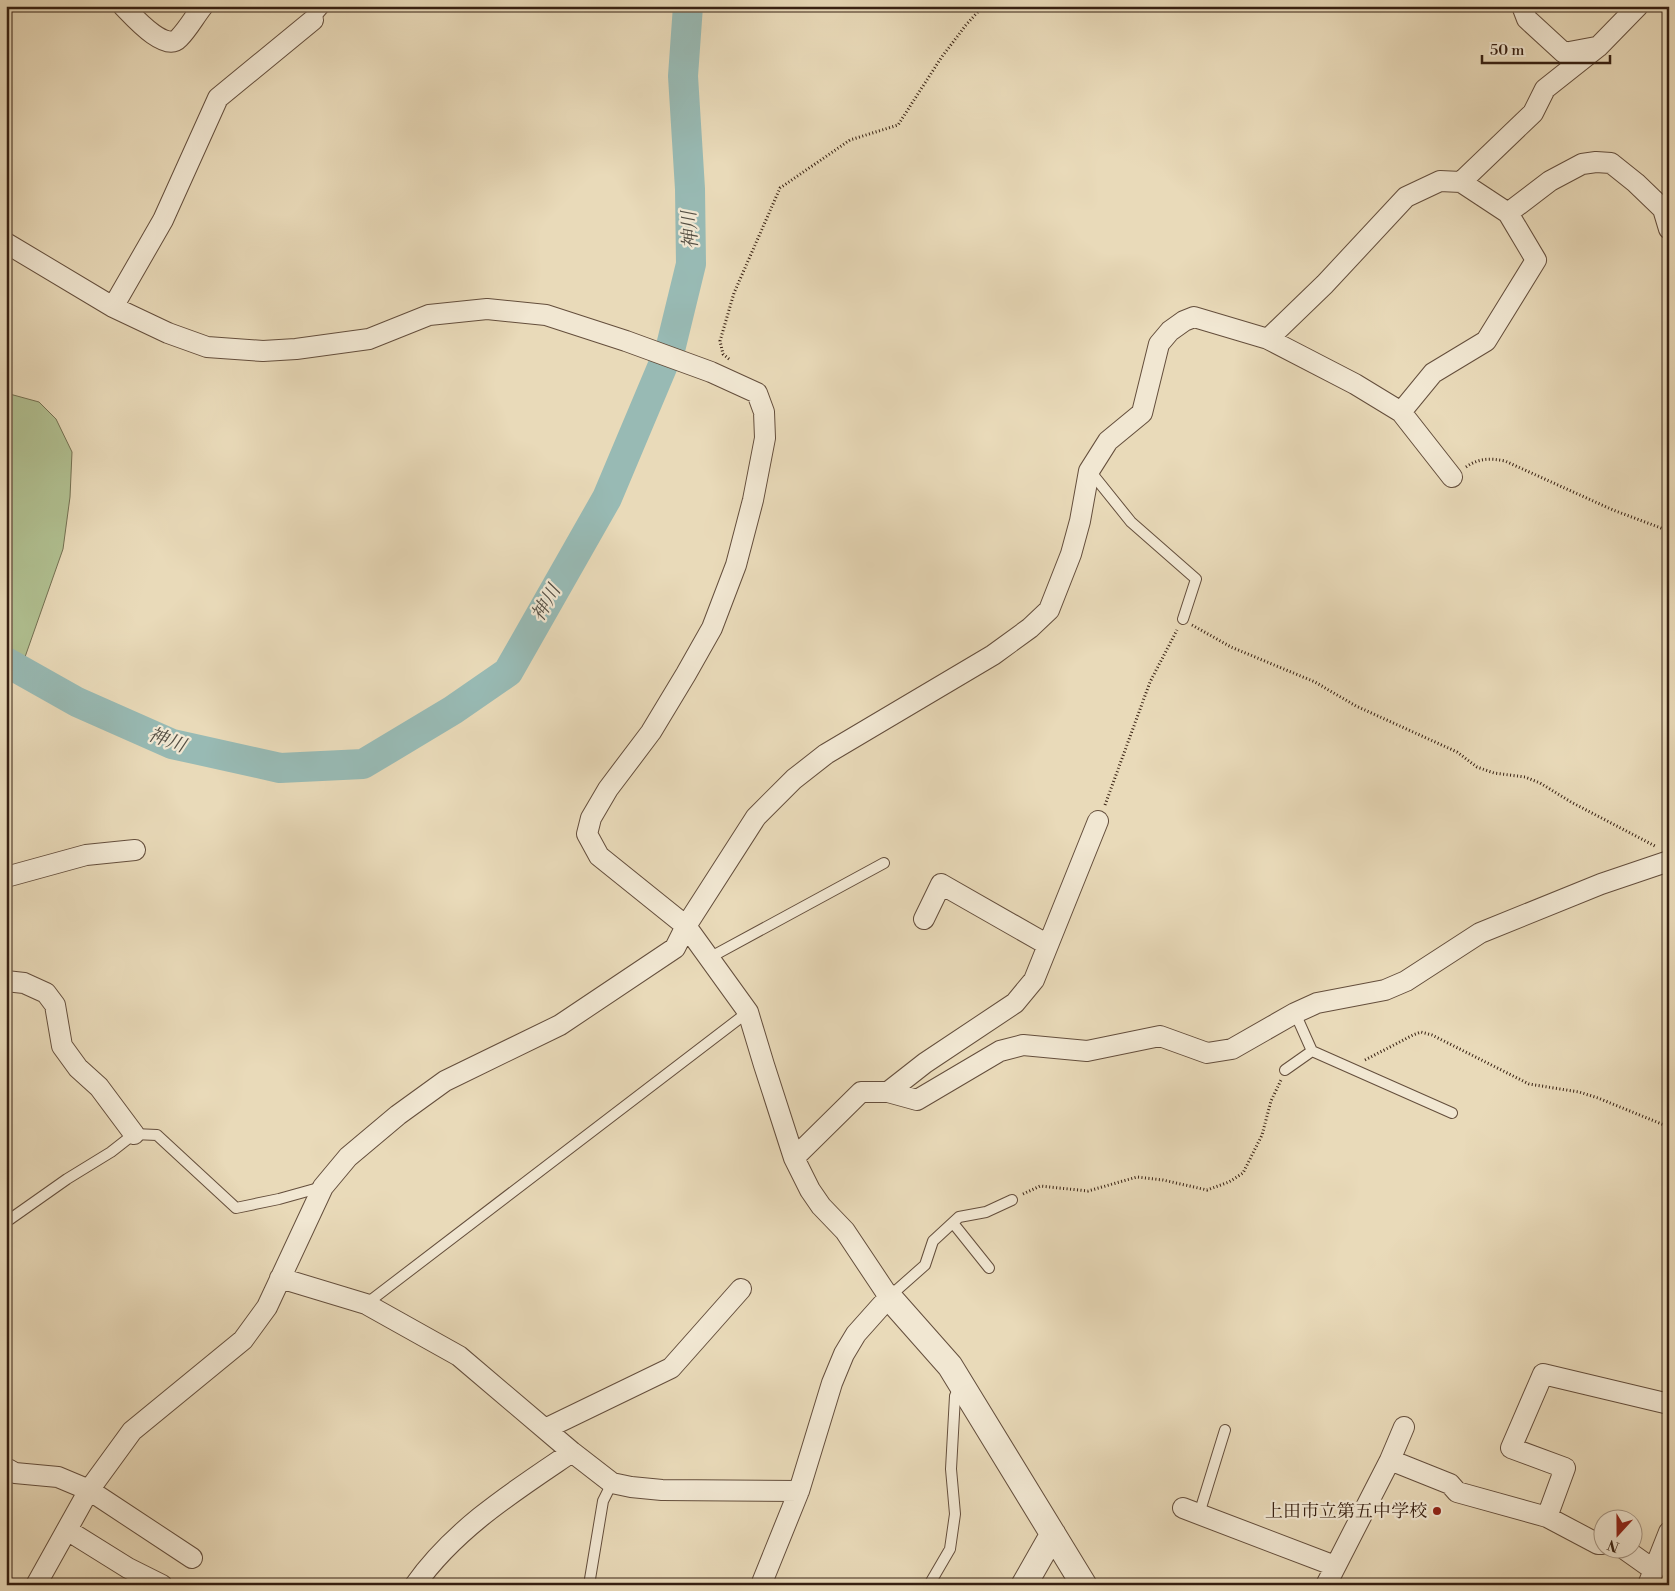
<svg xmlns="http://www.w3.org/2000/svg" width="1675" height="1591" font-family="'Libre Bodoni','Noto Serif JP',serif">
<style>
.green{fill:#b1c192;stroke:#747052}
.lines{fill:none;stroke-linecap:round;stroke-linejoin:round}
.river{stroke:#98bab4;stroke-width:30}
.service-casing{stroke:#644e3c;stroke-width:12}
.minor-casing{stroke:#644e3c;stroke-width:22}
.tertiary-casing{stroke:#644e3c;stroke-width:27}
.path{stroke:#372012;stroke-width:3;stroke-dasharray:1 2.5;stroke-linecap:butt}
.service{stroke:#f1e7d2;stroke-width:10}
.minor{stroke:#f1e7d2;stroke-width:20}
.tertiary{stroke:#f1e7d2;stroke-width:25}
.poi-dot{fill:#8f2418;stroke:#f1e7d2;stroke-width:2}
.labels{text-anchor:middle;dominant-baseline:central;stroke-width:4.5;stroke-linejoin:round;paint-order:stroke}
.poi-label{font-size:18px;fill:#372012;stroke:#f1e7d2;text-anchor:end}
.water-label{font-size:19px;font-style:italic;fill:#544e43;stroke:#f1e7d2}
</style>
<rect width="100%" height="100%" fill="#e9dab9"/>
<filter id="stains"><feTurbulence type="fractalNoise" baseFrequency=".004" numOctaves="4"/><feColorMatrix values="0 0 0 0 .2 0 0 0 0 .09 0 0 0 0 .02 0 0 0 .5 -.17"/></filter>
<radialGradient id="worn" r=".72"><stop offset=".6" stop-color="#630" stop-opacity="0"/><stop offset="1" stop-color="#630" stop-opacity=".3"/></radialGradient>
<path class="green" d="M 6,393 L 39,402 L 56,419 L 72,452 L 70,497 L 63,549 L 25,657 L 6,691 Z"/>
<g class="lines">
<path class="river" d="M 6,662 L 77,702 L 172,744 L 280,768 L 363,764 L 453,710 L 508,672 L 607,498 L 671,346 L 691,264 L 690,189 L 683,76 L 688,6"/>
<defs>
<path id="service" d="M 313,20 L 325,6
M 1090,471 L 1131,522 L 1196,579 L 1183,619
M 709,958 L 884,863
M 1312,1051 L 1452,1113
M 1285,1070 L 1312,1051 L 1295,1013
M 6,1222 L 67,1179 L 111,1152 L 134,1134 L 157,1135 L 236,1208 L 279,1199 L 322,1187
M 953,1223 L 989,1268
M 890,1296 L 925,1265 L 933,1241 L 959,1217 L 986,1212 L 1012,1200
M 366,1304 L 748,1012
M 1199,1514 L 1225,1430
M 589,1585 L 603,1501 L 612,1483
M 929,1585 L 950,1549 L 955,1514 L 951,1469 L 955,1396 L 960,1385"/>
<path id="minor" d="M 123,6 C 133,16 165,53 179,38 C 188,29 195,16 203,6
M 1522,6 L 1527,19 L 1564,53 L 1596,47
M 1461,182 L 1533,113 L 1545,89 L 1598,47 L 1638,6
M 6,243 L 113,307 L 168,333 L 207,347 L 263,351 L 296,349 L 369,339 L 429,315 L 487,309 L 546,315 L 626,341 L 711,372 L 757,393 L 764,412 L 765,438 L 753,500 L 736,565 L 712,628 L 686,674 L 651,732 L 608,789 L 591,818 L 587,834 L 599,856 L 686,926 L 748,1012 L 764,1065 L 794,1158 L 810,1190 L 821,1206 L 845,1231 L 889,1297 L 856,1334 L 844,1354 L 832,1383 L 799,1491 L 761,1585
M 113,307 L 163,220 L 218,98 L 313,20
M 1268,339 L 1355,384 L 1401,412 L 1452,477
M 1401,412 L 1433,373 L 1486,341 L 1536,260 L 1508,213
M 6,877 L 86,855 L 135,850
M 924,919 L 941,884 L 1048,945
M 6,981 L 24,983 L 46,993 L 55,1005 L 62,1046 L 78,1068 L 99,1087 L 134,1134
M 888,1092 L 925,1063 L 1015,1003 L 1034,980 L 1098,821
M 794,1158 L 861,1092 L 888,1092 L 917,1100 L 1000,1051 L 1023,1045 L 1087,1051 L 1160,1036 L 1207,1053 L 1232,1049 L 1295,1013 L 1317,1003 L 1385,990 L 1406,981 L 1480,933 L 1601,884 L 1669,861
M 280,1278 L 366,1304 L 459,1356 L 572,1452 L 612,1483 L 631,1487 L 662,1490 L 799,1491
M 545,1429 L 671,1368 L 741,1289
M 1390,1460 L 1450,1484 L 1457,1492 L 1547,1517 L 1598,1544 L 1602,1544
M 6,1468 L 15,1473 L 58,1477 L 89,1490 L 192,1558
M 1183,1508 L 1335,1566
M 1547,1517 L 1565,1468 L 1511,1448 L 1543,1374 L 1669,1404
M 67,1530 L 128,1568 L 162,1585
M 1623,1548 L 1654,1570
M 36,1585 L 89,1490 L 132,1431 L 243,1340 L 267,1307 L 323,1187 L 348,1157 L 398,1115 L 445,1081 L 560,1025 L 675,948 L 686,926 L 756,817 L 794,779 L 826,754 L 993,655 L 1030,628 L 1049,610 L 1071,554 L 1080,521 L 1089,471 L 1108,441 L 1142,413 L 1159,344 L 1170,331 L 1184,321 L 1194,317 L 1268,339 L 1325,284 L 1406,197 L 1440,181 L 1461,182 L 1508,213 L 1550,181 L 1582,164 L 1596,162 L 1611,163 L 1636,183 L 1663,209 L 1669,229
M 415,1585 C 455,1528 516,1490 572,1452
M 1326,1585 L 1390,1460 L 1404,1427
M 1648,1585 L 1669,1532"/>
<path id="tertiary" d="M 889,1297 L 950,1366 L 1084,1585
M 1024,1585 L 1053,1534"/>
</defs>
<use href="#service" class="service-casing"/>
<use href="#minor" class="minor-casing"/>
<use href="#tertiary" class="tertiary-casing"/>
<path class="path" d="M 729,359 L 723,354 L 720,341 L 734,293 L 780,188 L 850,140 L 898,125 L 941,58 L 966,25 L 983,6
M 1466,467 C 1479,458 1490,458 1505,461 L 1613,510 L 1669,531
M 1192,625 L 1231,647 L 1315,682 L 1356,706 L 1457,752 L 1477,767 L 1494,773 L 1525,777 L 1540,783 L 1571,802 L 1655,846
M 1105,805 L 1150,682 L 1177,630
M 1365,1060 L 1413,1035 L 1421,1032 L 1432,1035 L 1529,1084 L 1579,1092 L 1598,1098 L 1669,1127
M 1023,1194 L 1040,1186 L 1088,1191 L 1137,1177 L 1163,1180 L 1207,1190 L 1229,1182 L 1243,1173 L 1262,1135 L 1271,1101 L 1281,1080"/>
<use href="#service" class="service"/>
<use href="#minor" class="minor"/>
<use href="#tertiary" class="tertiary"/>
</g>
<circle class="poi-dot" cx="1437" cy="1511" r="5"/>
<g class="labels">
<g class="poi-label">
<text x="1427" y="1511">上田市立第五中学校</text>
</g>
<g class="water-label">
<text transform="translate(690 230) rotate(-93)">神川</text>
<text transform="translate(546 603) rotate(-60)">神川</text>
<text transform="translate(167 740) rotate(20)">神川</text>
</g>
</g>
<rect width="1675" height="1591" fill="none" stroke="#e9dab9" stroke-width="25"/>
<rect x="8" y="8" width="1660" height="1576" fill="none" stroke="#372012" stroke-width="2.5"/>
<rect x="12" y="12" width="1650" height="1566" fill="none" stroke="#372012"/>
<g transform="translate(1618 1534) rotate(201)"><circle r="24" fill="#f1e7d2" stroke="#a79785"/>
<path d="M0-4L9 19L0 12L-9 19Z" fill="#8f2418"/>
<text y="-8" font-size="14" font-weight="bold" text-anchor="middle" fill="#372012">N</text>
</g>
<path d="M1482 55v8h128v-8" fill="none" stroke="#372012" stroke-width="2.5"/>
<text x="1490" y="55" font-size="15" fill="#372012" stroke="#f1e7d2" stroke-width="4" paint-order="stroke">50 m</text>
<rect width="100%" height="100%" filter="url(#stains)"/>
<rect width="100%" height="100%" fill="url(#worn)"/>
</svg>
